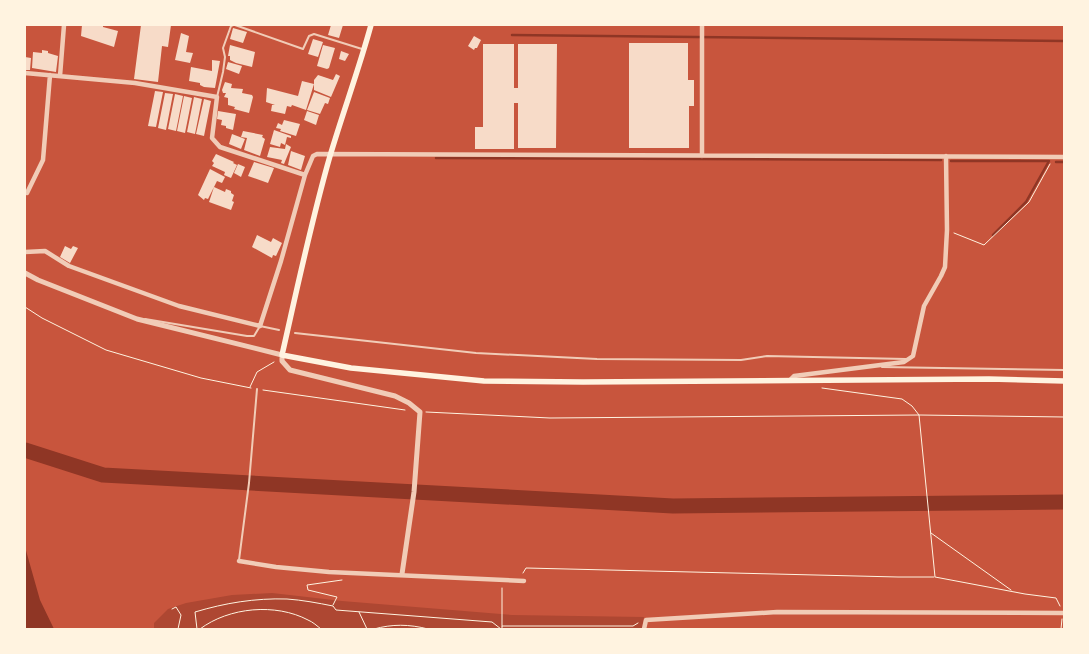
<svg xmlns="http://www.w3.org/2000/svg" width="1089" height="654" font-family="'Titillium Web',sans-serif">
<style>
.green{fill:#ae4732}
.water{fill:#8f3625}
.lines{fill:none;stroke-linecap:round;stroke-linejoin:round}
.stream{stroke:#8f3625;stroke-width:2.5}
.river{stroke:#8f3625;stroke-width:15}
.building{fill:#f7dbc8}
.path{stroke:#fff3e0;stroke-width:1}
.service{stroke:#f1ccb7;stroke-width:2}
.minor{stroke:#f1ccb7;stroke-width:4.5}
.tertiary{stroke:#f1ccb7;stroke-width:5}
.secondary{stroke:#fff3e0;stroke-width:5.5}
</style>
<rect width="100%" height="100%" fill="#c8553d"/>
<path class="green" d="M 272,593 L 342,601 L 512,615 L 644,617 L 642,629 L 154,629 L 154,623 L 168,609 L 186,603 L 232,595 Z"/>
<path class="water" d="M 25,547 L 40,600 L 54,629 L 25,629 Z"/>
<g class="lines">
<path class="stream" d="M 512,35 L 1064,41
M 436,158 L 941,160
M 951,161 L 1049,161 L 1026,202 L 993,235
M 1056,162 L 1064,162"/>
<path class="river" d="M 25,450 L 103,475 L 673,506 L 1064,502"/>
</g>
<path class="building" d="M 82,25 L 103,25 L 103,27 L 118,31 L 114,47 L 81,36 Z
M 141,25 L 171,25 L 168,47 L 162,46 L 158,82 L 134,79 Z
M 331,25 L 343,25 L 339,38 L 328,35 Z
M 233,28 L 247,32 L 243,43 L 230,39 Z
M 181,33 L 189,36 L 186,52 L 193,53 L 190,63 L 175,60 Z
M 474,36 L 481,40 L 477,48 L 475,48 L 474,50 L 468,46 Z
M 313,39 L 323,42 L 318,57 L 308,54 Z
M 629,43 L 688,43 L 688,80 L 694,80 L 694,106 L 689,106 L 689,148 L 629,148 Z
M 483,44 L 514,44 L 514,88 L 518,88 L 518,44 L 557,44 L 556,148 L 518,148 L 518,103 L 514,103 L 514,149 L 475,149 L 475,127 L 483,127 Z
M 230,45 L 255,52 L 252,67 L 236,63 L 230,60 L 230,56 L 228,56 Z
M 323,45 L 335,48 L 329,68 L 327,69 L 317,66 Z
M 42,50 L 48,51 L 48,53 L 58,56 L 56,72 L 32,68 L 33,52 L 42,53 Z
M 341,51 L 349,54 L 345,61 L 339,59 Z
M 25,57 L 31,58 L 30,70 L 25,70 Z
M 212,60 L 220,61 L 215,88 L 204,87 L 200,85 L 200,83 L 189,81 L 191,67 L 212,71 Z
M 228,62 L 242,66 L 239,74 L 226,69 Z
M 336,74 L 340,76 L 331,97 L 314,90 L 314,80 L 318,75 L 333,80 Z
M 302,81 L 314,84 L 306,110 L 292,105 L 291,107 L 287,106 L 285,114 L 271,111 L 272,105 L 275,105 L 266,102 L 267,88 L 298,96 Z
M 225,82 L 232,84 L 231,88 L 243,89 L 242,93 L 252,95 L 253,97 L 249,113 L 234,109 L 235,107 L 228,105 L 228,98 L 224,97 L 226,93 L 223,93 L 222,90 Z
M 155,91 L 163,92 L 156,127 L 148,126 Z
M 314,92 L 330,98 L 328,104 L 325,103 L 320,114 L 307,110 Z
M 165,93 L 173,94 L 166,130 L 158,128 Z
M 175,94 L 183,96 L 176,131 L 168,129 Z
M 184,96 L 192,98 L 185,133 L 177,131 Z
M 194,97 L 202,99 L 195,134 L 187,132 Z
M 204,99 L 211,101 L 204,136 L 196,134 Z
M 218,111 L 236,114 L 233,130 L 226,128 L 226,126 L 221,125 L 222,120 L 217,119 Z
M 307,111 L 319,115 L 316,125 L 304,120 Z
M 284,120 L 300,124 L 296,136 L 280,131 L 281,129 L 276,128 L 278,123 L 282,125 Z
M 274,130 L 291,136 L 291,138 L 287,137 L 285,145 L 281,143 L 280,147 L 270,144 Z
M 243,131 L 263,135 L 262,137 L 265,139 L 260,156 L 244,150 L 247,138 L 241,137 Z
M 232,134 L 245,139 L 241,149 L 229,144 Z
M 286,144 L 291,147 L 284,164 L 281,163 L 282,160 L 267,157 L 270,147 L 285,149 Z
M 291,151 L 305,156 L 301,170 L 288,165 Z
M 216,154 L 234,162 L 233,163 L 237,165 L 231,178 L 224,175 L 225,172 L 212,166 L 214,163 L 212,161 Z
M 254,162 L 274,168 L 268,183 L 248,176 Z
M 238,164 L 245,167 L 241,177 L 234,173 Z
M 210,169 L 225,177 L 222,183 L 217,181 L 208,199 L 205,198 L 204,200 L 198,195 Z
M 214,187 L 225,192 L 226,189 L 231,191 L 231,193 L 234,195 L 232,201 L 234,202 L 231,210 L 209,202 Z
M 257,235 L 271,242 L 273,238 L 282,243 L 276,256 L 273,255 L 272,258 L 252,247 Z
M 65,246 L 71,249 L 73,246 L 78,248 L 70,263 L 60,257 Z"/>
<g class="lines">
<path class="path" d="M 954,233 L 984,245 L 1029,202 L 1050,164
M 25,307 L 42,318 L 106,350 L 201,378 L 251,388
M 250,387 L 257,372 L 274,362
M 822,388 L 902,399 L 912,406 L 919,415 L 935,577 L 1025,594 L 1056,598 L 1060,606
M 263,390 L 405,410
M 426,412 L 550,418 L 919,415 L 1064,417
M 931,533 L 1011,590
M 523,573 L 526,568 L 898,577 L 934,577
M 502,588 L 502,626
M 333,605 L 337,597 L 308,590 L 307,585 L 342,580
M 172,609 L 176,607 L 181,615 L 178,629
M 359,612 L 367,629
M 502,628 L 502,626 L 633,626 L 638,623
M 197,629 L 195,612 C 225,603 255,598 287,599 C 302,600 318,603 333,606 L 336,610 L 492,622 L 501,629
M 200,629 C 229,607 276,603 308,620 C 313,622 317,626 321,629
M 374,629 C 392,624 409,624 428,629
M 1061,629 L 1062,619"/>
<path class="service" d="M 235,25 L 303,49 L 309,36 L 314,34 L 362,49
M 217,97 L 223,72 L 225,57 L 223,48 L 231,26 L 233,25
M 145,319 L 247,336 L 254,336 L 260,326 L 279,330
M 295,333 L 476,353 L 597,359 L 741,360 L 767,356 L 906,359
M 882,367 L 1064,370
M 239,560 L 249,483 L 257,389"/>
<path class="minor" d="M 702,25 L 702,156
M 25,73 L 135,83 L 217,97 L 212,138 L 220,147 L 305,175
M 60,76 L 64,25
M 27,193 L 43,160 L 50,75
M 25,252 L 45,251 L 69,266 L 179,306 L 260,326 L 281,261 L 305,175 L 313,156 L 317,154 L 1064,157
M 790,380 L 794,376 L 904,362 L 913,356 L 924,306 L 941,276 L 945,267 L 947,230 L 946,156
M 239,561 L 276,567 L 329,572 L 524,581
M 644,629 L 646,620 L 777,612 L 1063,613"/>
<path class="tertiary" d="M 25,273 L 38,280 L 137,319 L 282,355 L 282,361 L 290,370 L 395,396 L 409,403 L 420,412 L 414,492 L 402,574"/>
<path class="secondary" d="M 371,25 C 359,69 343,112 330,156 C 311,222 297,289 282,355 L 351,368 L 484,381 L 583,382 L 989,379 L 1064,381"/>
</g>
<rect width="1089" height="654" fill="none" stroke="#fff3e0" stroke-width="52"/>
</svg>
